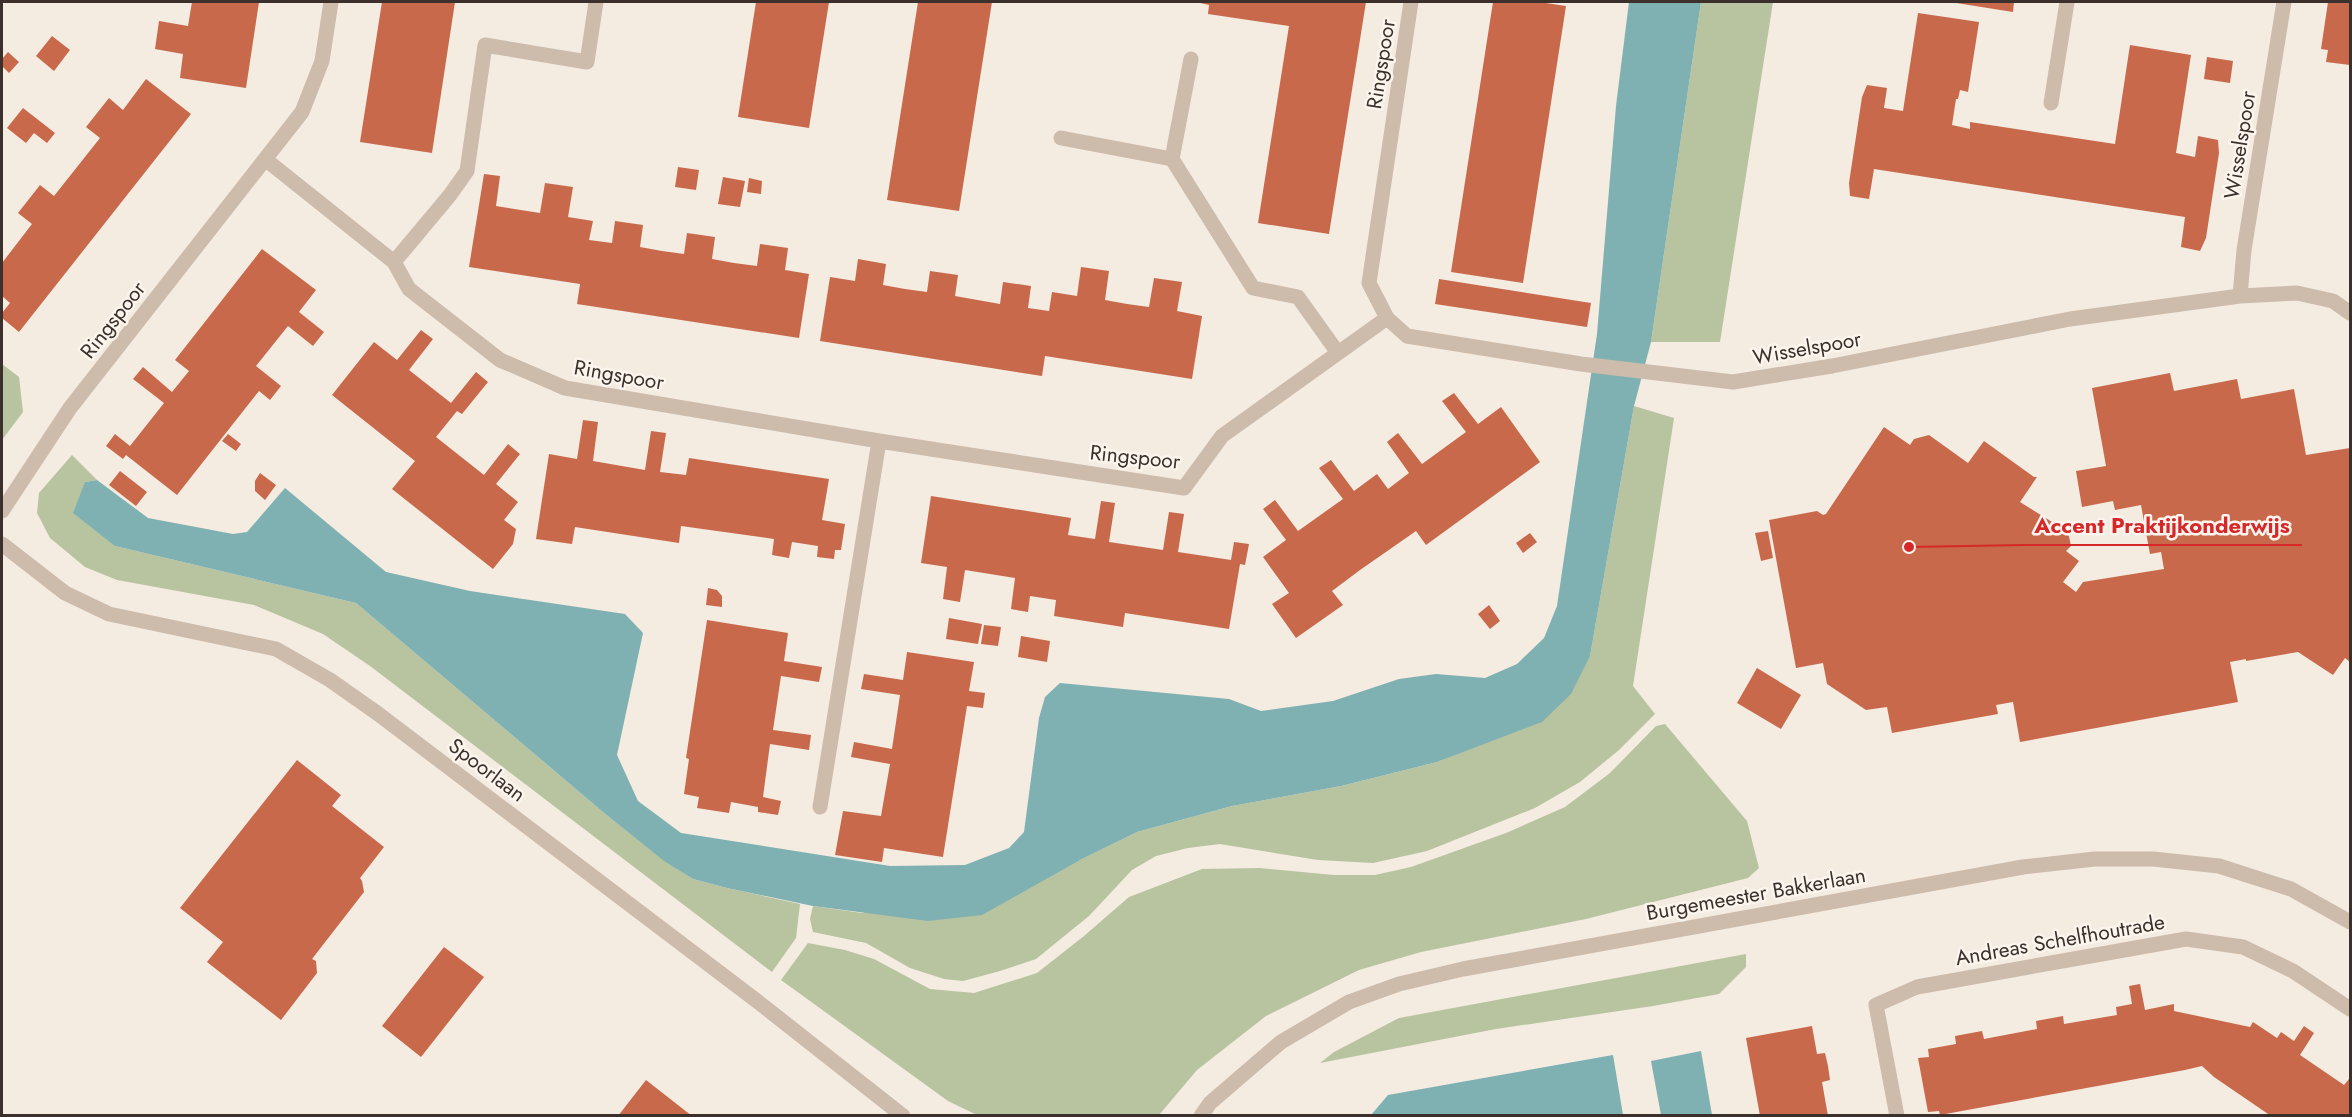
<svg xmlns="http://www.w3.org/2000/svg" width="2352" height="1117" font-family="Jost,sans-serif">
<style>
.green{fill:#b8c4a0}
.water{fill:#7fb0b2}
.building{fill:#c8694b}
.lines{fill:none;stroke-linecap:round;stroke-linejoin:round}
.minor{stroke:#cdbbac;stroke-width:15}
.labels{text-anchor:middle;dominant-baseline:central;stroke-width:5;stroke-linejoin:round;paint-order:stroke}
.street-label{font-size:21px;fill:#3b302b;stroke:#fbf5ee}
.leader{fill:none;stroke:#d62828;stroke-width:2}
.callout-dot{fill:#d62828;stroke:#fbf5ee;stroke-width:2}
.callout-label{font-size:22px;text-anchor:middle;font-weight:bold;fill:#d62828;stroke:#fbf5ee;stroke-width:5;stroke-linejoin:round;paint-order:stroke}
</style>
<rect width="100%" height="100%" fill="#f4ebe1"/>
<path class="green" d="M 1701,2 L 1773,2 L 1720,342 L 1651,342 Z
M 2,364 L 19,377 L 23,412 L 2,440 Z
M 1634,406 L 1674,418 L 1633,686 L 1655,714 L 1619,750 L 1580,782 L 1535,808 L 1427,851 L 1373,863 L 1318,860 L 1220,844 L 1188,848 L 1156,856 L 1132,870 L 1089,916 L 1036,959 L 1000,971 L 963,981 L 944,979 L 910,968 L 866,943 L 813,932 L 810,919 L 813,906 L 862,913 L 1080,860 L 1137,832 L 1232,806 L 1341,786 L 1437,762 L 1485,743 L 1590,656 Z
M 72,455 L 97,480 L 85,482 L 115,546 L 356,603 L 603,812 L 665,861 L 693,879 L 727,888 L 800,904 L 796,938 L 772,972 L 370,666 L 323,634 L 254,605 L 117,580 L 85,567 L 50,538 L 37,513 L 39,493 Z
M 1665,724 L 1747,821 L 1759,868 L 1748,878 L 1586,919 L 1421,952 L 1359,970 L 1266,1016 L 1197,1070 L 1159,1115 L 977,1115 L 948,1101 L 781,980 L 808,943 L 845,950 L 874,959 L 930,989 L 974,993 L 1037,973 L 1084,936 L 1129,897 L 1202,869 L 1260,868 L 1334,875 L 1375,875 L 1411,867 L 1506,833 L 1565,807 L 1610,773 L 1656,726 Z
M 1746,954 L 1746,967 L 1719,994 L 1653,1006 L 1496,1029 L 1320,1063 L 1334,1052 L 1399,1018 Z"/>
<path class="water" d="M 1629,2 L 1701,2 L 1651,342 L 1634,406 L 1590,656 L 1571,694 L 1542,722 L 1437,762 L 1341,786 L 1232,806 L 1137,832 L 1080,860 L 982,915 L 928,921 L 813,906 L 727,888 L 693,879 L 664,861 L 603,812 L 356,603 L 115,546 L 73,513 L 85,482 L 97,480 L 148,518 L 233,534 L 247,532 L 285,488 L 386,572 L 470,591 L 625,614 L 643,633 L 617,755 L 638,801 L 681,833 L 890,866 L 965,865 L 1009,848 L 1024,832 L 1039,718 L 1045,697 L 1060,683 L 1229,699 L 1261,711 L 1333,701 L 1399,679 L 1436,674 L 1485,678 L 1517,664 L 1544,638 L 1557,606 L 1597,334 L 1616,106 Z
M 1701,1051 L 1712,1115 L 1661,1115 L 1651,1061 Z
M 1613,1055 L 1623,1115 L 1371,1115 L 1388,1095 Z"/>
<path class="building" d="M 192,2 L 259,2 L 246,88 L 180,78 L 183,54 L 155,49 L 159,21 L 188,26 Z
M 382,2 L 455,2 L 432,153 L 360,142 Z
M 756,2 L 829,2 L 809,128 L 738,117 Z
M 918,2 L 992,2 L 959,211 L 887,200 Z
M 1196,2 L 1366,2 L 1329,234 L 1258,223 L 1289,26 L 1208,14 L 1209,5 Z
M 1493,2 L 1539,2 L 1566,6 L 1523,283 L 1451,272 Z
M 1950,2 L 2014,2 L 2013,12 Z
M 2328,2 L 2350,2 L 2350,65 L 2326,62 L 2328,50 L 2321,49 Z
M 1918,13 L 1979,22 L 1968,92 L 1960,90 L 1958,99 L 1956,99 L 1952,125 L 1970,129 L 1970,122 L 2115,144 L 2130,45 L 2191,55 L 2176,153 L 2195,157 L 2198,136 L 2218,140 L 2219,153 L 2206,238 L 2200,251 L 2181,247 L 2185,217 L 1874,169 L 1869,199 L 1850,196 L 1849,183 L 1862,97 L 1867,85 L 1887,88 L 1884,108 L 1903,111 Z
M 52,36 L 70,50 L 54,71 L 36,56 Z
M 8,52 L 19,62 L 9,73 L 2,66 L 2,59 Z
M 2207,57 L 2233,61 L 2230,83 L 2204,79 Z
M 146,79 L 191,114 L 19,332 L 2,318 L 2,313 L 10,303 L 2,296 L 2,263 L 32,224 L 18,213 L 40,185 L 54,196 L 100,138 L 86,127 L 109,98 L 123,110 Z
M 23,108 L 55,133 L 47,143 L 34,133 L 26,143 L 7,128 Z
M 678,167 L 699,170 L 696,190 L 675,187 Z
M 484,174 L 500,176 L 496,206 L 540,213 L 545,183 L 573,187 L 568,217 L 593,221 L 589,240 L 612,243 L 615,221 L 643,225 L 640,247 L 662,251 L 684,254 L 687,233 L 715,237 L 712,259 L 734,263 L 757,266 L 760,244 L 788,248 L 785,270 L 809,274 L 799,338 L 577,304 L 580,284 L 469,267 Z
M 723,177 L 745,181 L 740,207 L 718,204 Z
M 749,178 L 762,181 L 761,194 L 747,192 Z
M 262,249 L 316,290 L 299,312 L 324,332 L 313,346 L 288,326 L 256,366 L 281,386 L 270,400 L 259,391 L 177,495 L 126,455 L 123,459 L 106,446 L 115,434 L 130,446 L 164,403 L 133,379 L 143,367 L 172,392 L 189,371 L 175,360 Z
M 858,259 L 886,264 L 883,285 L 905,289 L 927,292 L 930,271 L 958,275 L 955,296 L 1000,304 L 1003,282 L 1031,286 L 1028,308 L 1049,311 L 1052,292 L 1077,296 L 1081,267 L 1109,271 L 1105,300 L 1127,304 L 1149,307 L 1154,278 L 1182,282 L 1177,311 L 1202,316 L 1192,379 L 1045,356 L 1042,376 L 820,341 L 830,277 L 855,281 Z
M 1439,279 L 1591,303 L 1587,327 L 1435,304 Z
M 421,330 L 433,339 L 409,370 L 451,403 L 476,372 L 488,382 L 462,414 L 457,411 L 436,437 L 484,475 L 508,444 L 520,454 L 496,484 L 518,502 L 504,520 L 516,529 L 513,544 L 493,569 L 392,489 L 415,461 L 332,395 L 374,342 L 397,360 Z
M 2170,373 L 2174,391 L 2237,379 L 2241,399 L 2294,389 L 2306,455 L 2350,448 L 2350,662 L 2345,658 L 2333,675 L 2298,652 L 2246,661 L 2246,659 L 2230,662 L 2238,702 L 2020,742 L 2013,702 L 1996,705 L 1998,714 L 1892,733 L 1887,707 L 1866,710 L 1827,684 L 1823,663 L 1796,668 L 1769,520 L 1817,511 L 1823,515 L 1826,514 L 1884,427 L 1910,445 L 1914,439 L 1929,435 L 1968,463 L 1984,441 L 2034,477 L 2037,477 L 2020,502 L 2068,532 L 2071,546 L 2066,551 L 2079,561 L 2063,582 L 2076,592 L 2083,582 L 2164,569 L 2161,552 L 2150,554 L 2141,505 L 2115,510 L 2113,501 L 2082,507 L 2076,471 L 2106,466 L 2092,388 Z
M 1454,393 L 1478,424 L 1501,407 L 1540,462 L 1426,545 L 1416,531 L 1360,570 L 1332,591 L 1343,605 L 1296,638 L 1272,604 L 1289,593 L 1263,557 L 1286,540 L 1263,509 L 1275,500 L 1298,531 L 1343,499 L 1319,468 L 1331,460 L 1354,491 L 1377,474 L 1388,489 L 1409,473 L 1387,442 L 1398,433 L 1422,464 L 1466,432 L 1442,401 Z
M 583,420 L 598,422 L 593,461 L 645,470 L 651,431 L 666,433 L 660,472 L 686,475 L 689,458 L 829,479 L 822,520 L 845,524 L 841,550 L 835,550 L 834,559 L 817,557 L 818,546 L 792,542 L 789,558 L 772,555 L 774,539 L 681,526 L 679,543 L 575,527 L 572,544 L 536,539 L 549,454 L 577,459 Z
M 228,434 L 241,444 L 236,451 L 222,441 Z
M 120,471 L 147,492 L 136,506 L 109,485 Z
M 260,473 L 276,485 L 265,500 L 255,491 L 255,481 Z
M 931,496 L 1071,518 L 1068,535 L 1095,539 L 1101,501 L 1115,503 L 1109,542 L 1163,550 L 1169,512 L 1184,514 L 1178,552 L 1231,560 L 1234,542 L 1249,544 L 1245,565 L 1240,564 L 1229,629 L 1125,613 L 1123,627 L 1054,616 L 1056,600 L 1030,596 L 1028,612 L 1011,609 L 1015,578 L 965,570 L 960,602 L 943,599 L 947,567 L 921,563 Z
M 1768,531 L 1773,558 L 1761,561 L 1755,533 Z
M 1530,533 L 1537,542 L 1523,553 L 1516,543 Z
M 708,588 L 717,590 L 722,596 L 722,607 L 706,605 Z
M 1489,605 L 1500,621 L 1490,629 L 1478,614 Z
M 949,618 L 982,624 L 978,644 L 946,639 Z
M 707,620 L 788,633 L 784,661 L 822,667 L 819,682 L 781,676 L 773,730 L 811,735 L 809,750 L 770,744 L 763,797 L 781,801 L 778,815 L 758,812 L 758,807 L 731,802 L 729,813 L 697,808 L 699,797 L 684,794 L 689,759 L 686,758 Z
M 984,625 L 1001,627 L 998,646 L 981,644 Z
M 1021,636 L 1050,641 L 1047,662 L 1018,657 Z
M 907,652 L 974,662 L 969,691 L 985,693 L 983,708 L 967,706 L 943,857 L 884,848 L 882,862 L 835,855 L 843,811 L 881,816 L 890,764 L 851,757 L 854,742 L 892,749 L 900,695 L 861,689 L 864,674 L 903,680 Z
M 1757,668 L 1801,695 L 1781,729 L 1737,703 Z
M 297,760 L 341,795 L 332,806 L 384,847 L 360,878 L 362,881 L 364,892 L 312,959 L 316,961 L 317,973 L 281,1020 L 207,962 L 223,942 L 180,908 Z
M 444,947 L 484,977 L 421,1057 L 382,1026 Z
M 2140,984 L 2145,1010 L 2174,1004 L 2174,1011 L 2250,1027 L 2253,1022 L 2277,1038 L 2281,1032 L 2294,1041 L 2304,1026 L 2314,1033 L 2300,1055 L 2344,1085 L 2349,1079 L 2350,1080 L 2350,1116 L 2271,1116 L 2214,1077 L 2202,1066 L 2185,1070 L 1940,1115 L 1939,1111 L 1928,1112 L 1918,1058 L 1929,1057 L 1928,1049 L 1956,1044 L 1955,1036 L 1982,1031 L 1984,1039 L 2037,1029 L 2036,1021 L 2063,1016 L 2064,1024 L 2117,1015 L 2116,1007 L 2132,1004 L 2129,986 Z
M 1812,1026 L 1817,1054 L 1825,1053 L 1828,1066 L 1830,1080 L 1822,1082 L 1828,1116 L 1760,1116 L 1746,1038 Z
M 646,1080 L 692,1116 L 618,1116 Z"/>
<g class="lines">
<path class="minor" d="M 1411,2 L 1369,283 L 1387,318 L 1407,336 L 1581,364 L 1733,382 L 1832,366 L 2070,319 L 2240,296 L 2297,293 L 2333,301 L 2350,313
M 2051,103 L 2067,2
M 1061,138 L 1172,159 L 1253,288 L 1298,297 L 1338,353
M 265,159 L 394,262 L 409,289 L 500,360 L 565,388 L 879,441 L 1184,488 L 1222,436 L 1387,318
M 1172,159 L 1191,59
M 394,262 L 450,195 L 467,171 L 485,45 L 587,62 L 596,2
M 2240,296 L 2244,250 L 2284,2
M 2,511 L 70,408 L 302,112 L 322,61 L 331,2
M 2,544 L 65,593 L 109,614 L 276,649 L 330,680 L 377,713 L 757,1001 L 903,1116
M 820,807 L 879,441
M 1201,1116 L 1210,1103 L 1281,1042 L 1349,1002 L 1399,984 L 1463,969 L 2023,867 L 2095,859 L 2153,859 L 2219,866 L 2291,889 L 2350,922
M 1897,1116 L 1876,1005 L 1917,987 L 2186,939 L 2243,947 L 2293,971 L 2350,1009"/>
</g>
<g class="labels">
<g class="street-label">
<text transform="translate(1381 64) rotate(-81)">Ringspoor</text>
<text transform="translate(2240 145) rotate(-81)">Wisselspoor</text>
<text transform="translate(113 320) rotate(-52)">Ringspoor</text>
<text transform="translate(1807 348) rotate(-10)">Wisselspoor</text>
<text transform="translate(619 375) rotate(10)">Ringspoor</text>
<text transform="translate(1135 457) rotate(6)">Ringspoor</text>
<text transform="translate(487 770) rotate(37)">Spoorlaan</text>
<text transform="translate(1756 894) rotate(-10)">Burgemeester Bakkerlaan</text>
<text transform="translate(2060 940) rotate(-10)">Andreas Schelfhoutrade</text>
</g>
</g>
<path class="leader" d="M1909 547L2023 545H2302"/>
<circle class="callout-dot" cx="1909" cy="547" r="6"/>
<g class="callout-label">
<text x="2162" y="533">Accent Praktijkonderwijs</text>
</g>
<rect width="2352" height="1117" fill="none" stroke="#3b302b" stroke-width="6"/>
</svg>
